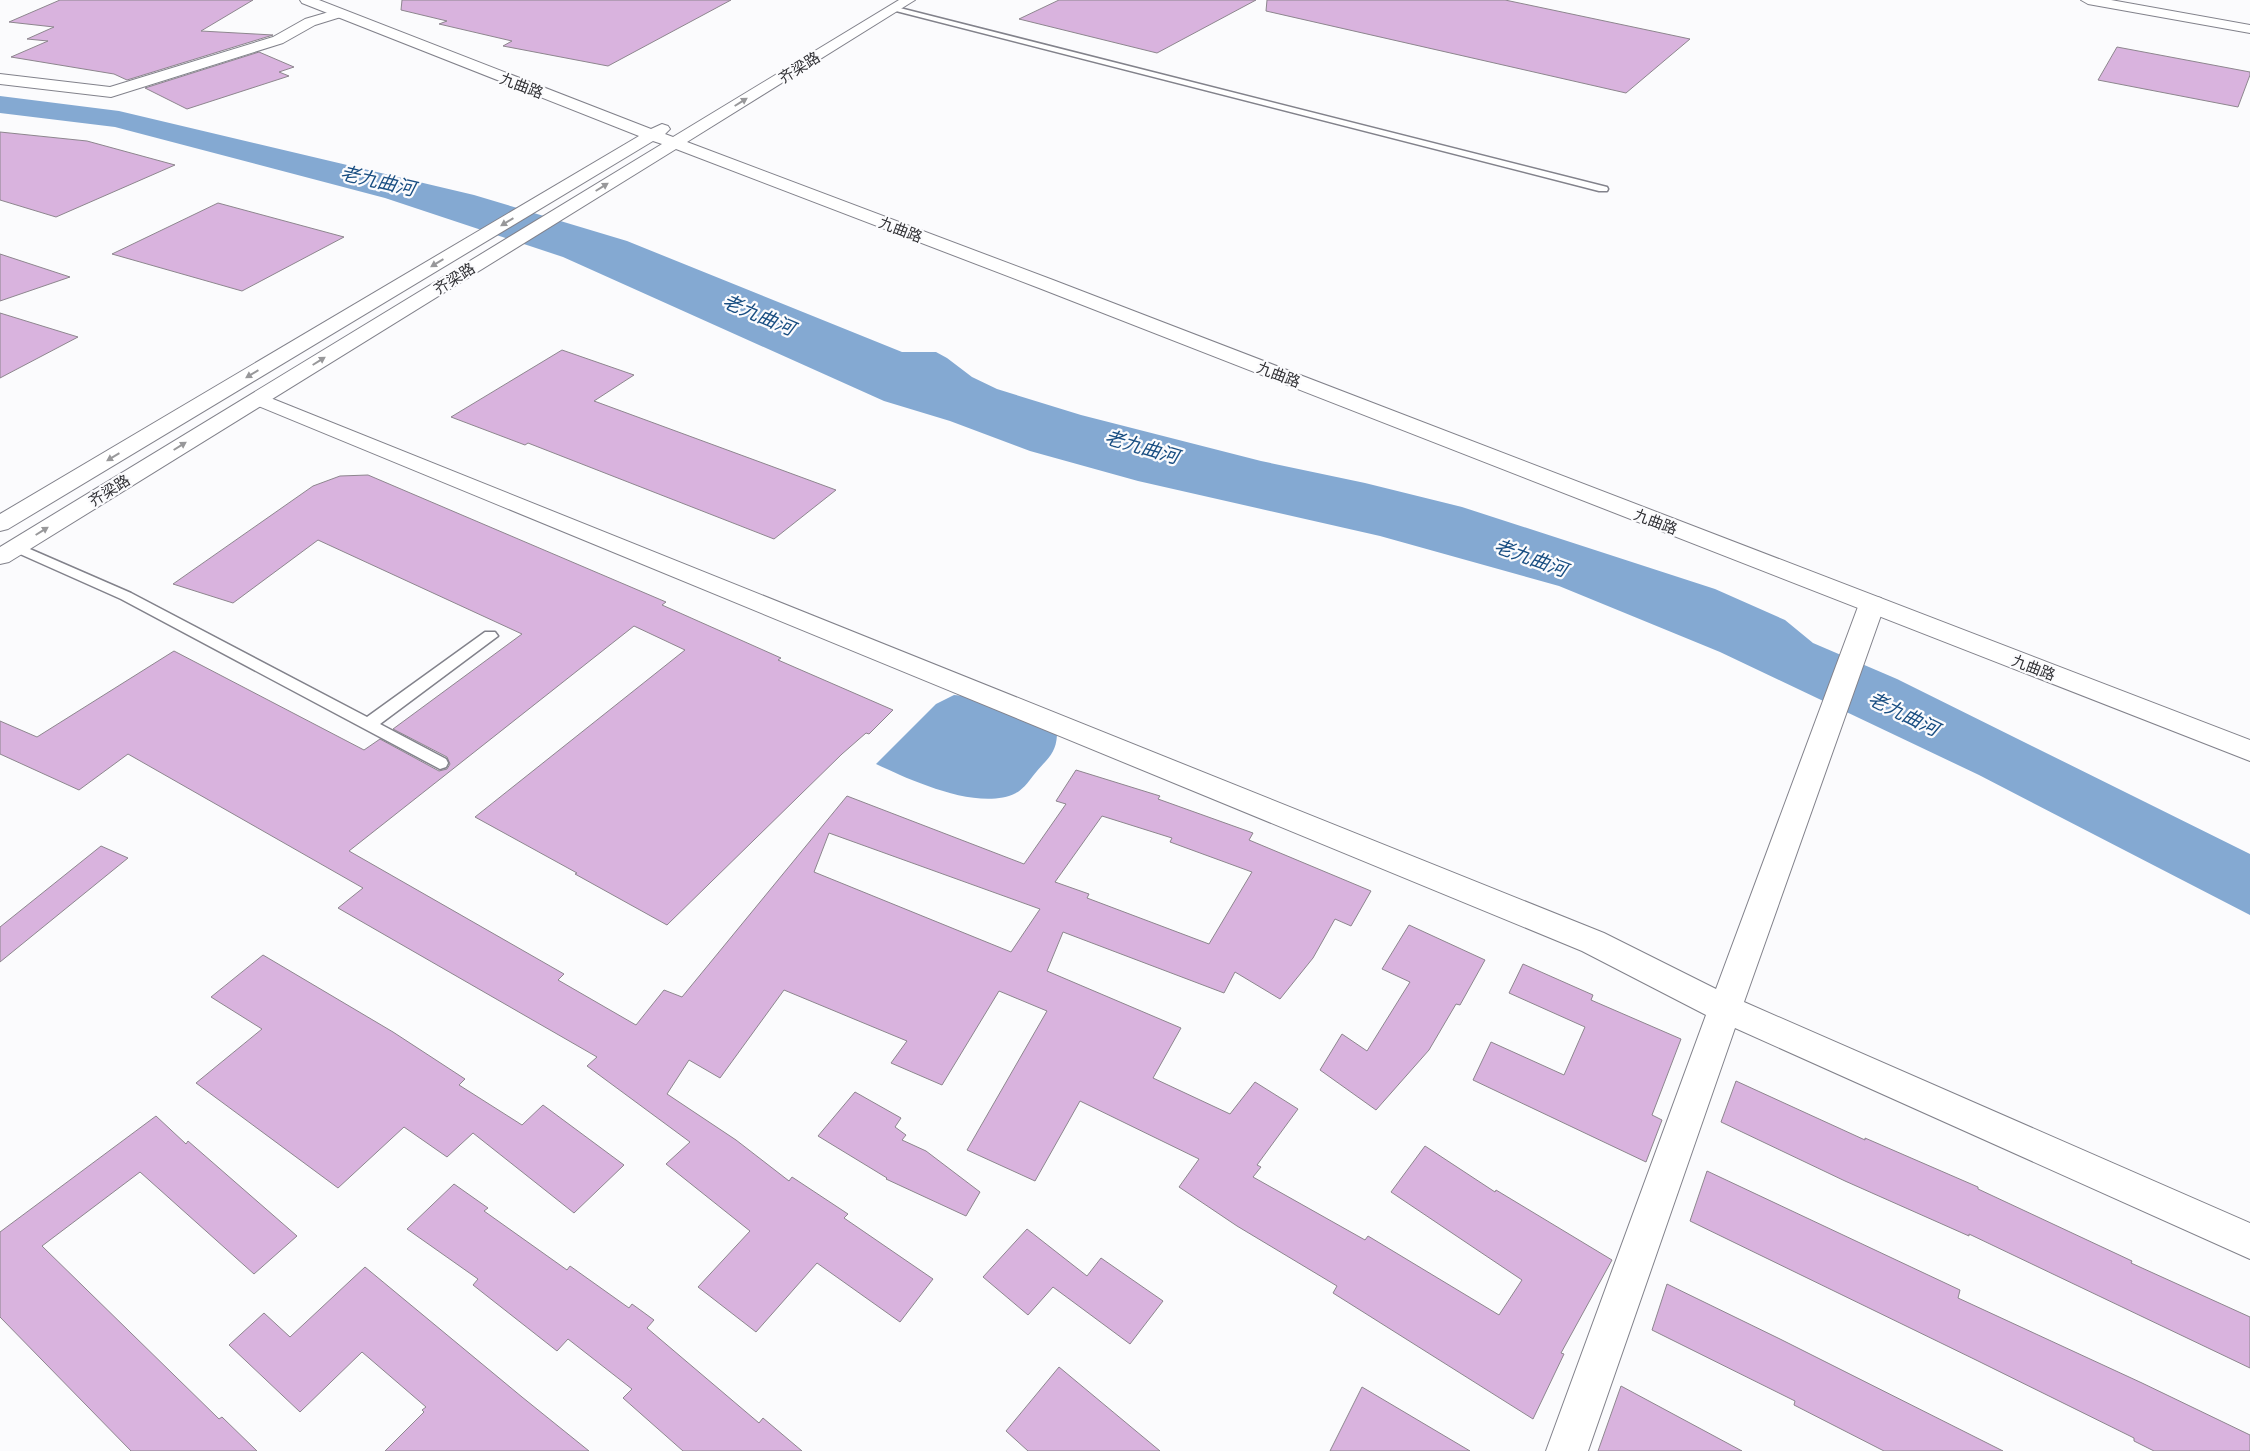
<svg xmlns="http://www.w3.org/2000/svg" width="2250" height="1451" font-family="'Exo 2','Noto Sans SC',sans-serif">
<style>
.water{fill:#84a9d2}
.building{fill:#d9b3de;stroke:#8d868e;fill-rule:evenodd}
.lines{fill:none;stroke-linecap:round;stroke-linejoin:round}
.lane-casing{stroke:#82828b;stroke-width:3}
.street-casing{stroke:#82828b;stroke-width:2}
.secondary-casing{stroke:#82828b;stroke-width:2}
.lane{fill:#fff;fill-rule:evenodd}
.street{fill:#fff;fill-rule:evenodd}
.secondary{fill:#fff;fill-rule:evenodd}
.oneway{fill:#98989a}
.labels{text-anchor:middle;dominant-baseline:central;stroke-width:4.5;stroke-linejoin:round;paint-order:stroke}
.far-street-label{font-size:15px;fill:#303034;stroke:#fbfbfd}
.water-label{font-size:19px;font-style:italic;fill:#194e82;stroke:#fbfbfd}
</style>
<rect width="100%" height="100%" fill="#fbfbfd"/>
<path class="water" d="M 0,96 L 119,111 L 474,195 L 627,241 L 902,352 L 936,352 L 947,358 L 972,377 L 997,389 L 1081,415 L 1261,461 L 1365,483 L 1462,507 L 1715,589 L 1785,620 L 1813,643 L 1897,679 L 2250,854 L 2250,915 L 1979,775 L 1720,652 L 1559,586 L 1380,536 L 1138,481 L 1030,451 L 950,421 L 884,401 L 563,257 L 385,198 L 115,127 L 0,113 Z
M 954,695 L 965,696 L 1057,735 C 1056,753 1048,758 1037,771 C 1031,778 1024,789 1016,793 C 979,812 910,780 876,764 L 936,704 Z"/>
<path class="building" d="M 60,0 L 253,0 L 201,31 L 273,35 L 127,80 L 114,74 L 11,57 L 48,41 L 27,39 L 54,27 L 9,22 Z
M 402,0 L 731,0 L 608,66 L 503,46 L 512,41 L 439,24 L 447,21 L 401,10 Z
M 1059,0 L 1256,0 L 1157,53 L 1019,19 Z
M 1267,0 L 1505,0 L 1690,39 L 1626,93 L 1266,11 Z
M 2117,47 L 2250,72 L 2250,75 L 2238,107 L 2098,80 Z
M 259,52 L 294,67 L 279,72 L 289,76 L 187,109 L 145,88 Z
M 0,132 L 87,141 L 175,165 L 56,217 L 0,200 Z
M 218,203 L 344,237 L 242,291 L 112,254 Z
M 0,254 L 70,277 L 0,301 Z
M 0,313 L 78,337 L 0,378 Z
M 562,350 L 634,375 L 594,401 L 836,490 L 774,539 L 528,443 L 525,445 L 451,417 Z
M 368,475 L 666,602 L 662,605 L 781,658 L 778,660 L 893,710 L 869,734 L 866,733 L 842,754 L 667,925 L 575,874 L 577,873 L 475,817 L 685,650 L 634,626 L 349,851 L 564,974 L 558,980 L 636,1025 L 664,990 L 682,997 L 847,796 L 1024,864 L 1066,804 L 1056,801 L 1076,770 L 1160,796 L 1158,799 L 1253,833 L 1249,840 L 1371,891 L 1351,926 L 1335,919 L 1313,958 L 1280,999 L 1235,972 L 1224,993 L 1063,932 L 1047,971 L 1181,1028 L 1153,1078 L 1230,1114 L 1255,1082 L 1298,1109 L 1257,1165 L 1261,1167 L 1253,1177 L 1365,1240 L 1368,1236 L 1499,1315 L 1522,1280 L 1391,1192 L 1425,1146 L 1495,1192 L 1496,1190 L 1612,1260 L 1561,1353 L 1564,1354 L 1533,1419 L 1333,1293 L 1337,1286 L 1237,1226 L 1179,1187 L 1199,1159 L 1080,1101 L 1035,1181 L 967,1150 L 1047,1011 L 999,991 L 942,1085 L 891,1063 L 907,1041 L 784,990 L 720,1078 L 689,1060 L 667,1094 L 736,1140 L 789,1181 L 792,1177 L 848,1214 L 844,1218 L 933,1279 L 900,1322 L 817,1263 L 756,1332 L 698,1287 L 750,1231 L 666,1164 L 690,1142 L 587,1066 L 597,1057 L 338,908 L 363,888 L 128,754 L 79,790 L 0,754 L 0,721 L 37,737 L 174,651 L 364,750 L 380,739 L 439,771 L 447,769 L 450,764 L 447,757 L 393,729 L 522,634 L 318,540 L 233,603 L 173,584 L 313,486 L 340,476 ZM 1102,816 L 1172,838 L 1170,842 L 1252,872 L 1209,944 L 1087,898 L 1089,894 L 1055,882 ZM 829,833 L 1040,909 L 1011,952 L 814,872 Z
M 101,846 L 128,858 L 0,962 L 0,927 Z
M 1409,925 L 1485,960 L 1460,1005 L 1456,1004 L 1429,1050 L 1376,1110 L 1320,1070 L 1342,1034 L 1367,1051 L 1410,982 L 1382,969 Z
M 263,955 L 393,1032 L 465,1079 L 459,1085 L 522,1125 L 543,1105 L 624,1165 L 574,1213 L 473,1133 L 447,1157 L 404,1127 L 338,1188 L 196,1083 L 262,1029 L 211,997 Z
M 1523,964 L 1593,995 L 1591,1000 L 1681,1039 L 1652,1115 L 1662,1120 L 1646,1162 L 1473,1080 L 1491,1042 L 1564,1075 L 1585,1027 L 1509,993 Z
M 1736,1081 L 1865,1140 L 1865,1138 L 1978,1187 L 1978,1189 L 2132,1261 L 2131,1263 L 2250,1317 L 2250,1368 L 1969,1234 L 1969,1236 L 1845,1181 L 1721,1122 Z
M 855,1092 L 901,1118 L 895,1127 L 906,1135 L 902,1140 L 926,1151 L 980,1192 L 966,1216 L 886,1179 L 887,1178 L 818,1136 Z
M 156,1116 L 186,1144 L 188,1141 L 297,1236 L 254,1274 L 140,1172 L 42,1246 L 219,1419 L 222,1417 L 257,1451 L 131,1451 L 0,1317 L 0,1232 Z
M 1707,1171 L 1960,1290 L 1958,1298 L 2142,1383 L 2250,1435 L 2250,1451 L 2154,1451 L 2134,1441 L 2134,1438 L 1976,1360 L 1690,1221 Z
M 454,1184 L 488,1208 L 484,1211 L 567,1270 L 570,1266 L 629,1308 L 632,1304 L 654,1320 L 647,1328 L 759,1423 L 763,1418 L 802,1451 L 683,1451 L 623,1398 L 632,1389 L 568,1339 L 557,1351 L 473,1285 L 478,1279 L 407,1229 Z
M 1027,1229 L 1087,1276 L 1101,1258 L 1163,1301 L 1130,1344 L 1053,1287 L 1028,1315 L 983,1277 Z
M 365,1267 L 522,1397 L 589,1451 L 385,1451 L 424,1412 L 422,1410 L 426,1407 L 362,1352 L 300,1412 L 229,1345 L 264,1313 L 290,1337 Z
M 1667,1284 L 1780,1339 L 2003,1451 L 1884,1451 L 1794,1405 L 1795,1401 L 1652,1330 Z
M 1059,1367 L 1160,1451 L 1028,1451 L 1006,1431 Z
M 1621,1386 L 1742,1451 L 1598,1451 Z
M 1362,1387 L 1470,1451 L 1330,1451 Z"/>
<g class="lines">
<defs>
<path id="lane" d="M 892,6 L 1607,187 L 1608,189 L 1607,191 L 1599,191 L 892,10 Z
M 16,543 L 131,593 L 367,717 L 485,632 L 495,632 L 498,636 L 380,724 L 446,759 L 448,763 L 446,767 L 440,769 L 121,599 L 11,550 L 9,547 L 11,544 Z"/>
<path id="street" d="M 339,9 L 346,13 L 344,16 L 315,25 L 283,43 L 111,97 L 0,84 L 0,74 L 110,87 L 273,37 L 305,19 Z
M 258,393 L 1604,933 L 1716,989 L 1859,604 L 1863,598 L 1872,596 L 1881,598 L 1885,604 L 1744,1002 L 2250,1223 L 2250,1259 L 1735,1028 L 1588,1451 L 1546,1451 L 1706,1015 L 1582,951 L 251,403 L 247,399 L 251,395 Z"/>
<path id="secondary" d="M 300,0 L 319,0 L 651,129 L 662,124 L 668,126 L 670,129 L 665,134 L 673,137 L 899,0 L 915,0 L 687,142 L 1053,280 L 2250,740 L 2250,761 L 1039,288 L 676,149 L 9,562 L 0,564 L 0,547 L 662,144 L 653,141 L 8,529 L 0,531 L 0,514 L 639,136 L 302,3 Z
M 2081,0 L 2111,0 L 2250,25 L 2250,33 L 2088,4 Z"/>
</defs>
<use href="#lane" class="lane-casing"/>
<use href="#street" class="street-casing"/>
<use href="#secondary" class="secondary-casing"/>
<use href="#lane" class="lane"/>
<use href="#street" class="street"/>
<use href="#secondary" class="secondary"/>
</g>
<defs><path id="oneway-solid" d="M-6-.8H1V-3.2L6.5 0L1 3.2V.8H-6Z" transform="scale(1.25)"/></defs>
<g class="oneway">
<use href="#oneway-solid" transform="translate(741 102) rotate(-32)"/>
<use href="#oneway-solid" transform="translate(602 187) rotate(-32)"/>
<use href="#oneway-solid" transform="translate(507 222) rotate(149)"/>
<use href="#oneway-solid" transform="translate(437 263) rotate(149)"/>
<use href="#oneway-solid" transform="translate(319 361) rotate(-32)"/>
<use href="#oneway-solid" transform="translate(252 374) rotate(149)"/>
<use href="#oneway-solid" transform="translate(180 446) rotate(-32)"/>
<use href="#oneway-solid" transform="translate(113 457) rotate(149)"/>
<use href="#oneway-solid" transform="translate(42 531) rotate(-32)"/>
</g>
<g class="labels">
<g class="far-street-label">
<text transform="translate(799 67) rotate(-32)">齐梁路</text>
<text transform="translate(522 85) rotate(21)">九曲路</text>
<text transform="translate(901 229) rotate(21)">九曲路</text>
<text transform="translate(454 278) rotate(-32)">齐梁路</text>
<text transform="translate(1279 374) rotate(21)">九曲路</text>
<text transform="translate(109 490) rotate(-32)">齐梁路</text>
<text transform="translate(1656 521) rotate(21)">九曲路</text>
<text transform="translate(2034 667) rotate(21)">九曲路</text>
</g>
<g class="water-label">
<text transform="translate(378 180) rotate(13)">老九曲河</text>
<text transform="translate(759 314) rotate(23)">老九曲河</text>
<text transform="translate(1142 446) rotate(16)">老九曲河</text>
<text transform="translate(1531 557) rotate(20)">老九曲河</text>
<text transform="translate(1904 713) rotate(26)">老九曲河</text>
</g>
</g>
</svg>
